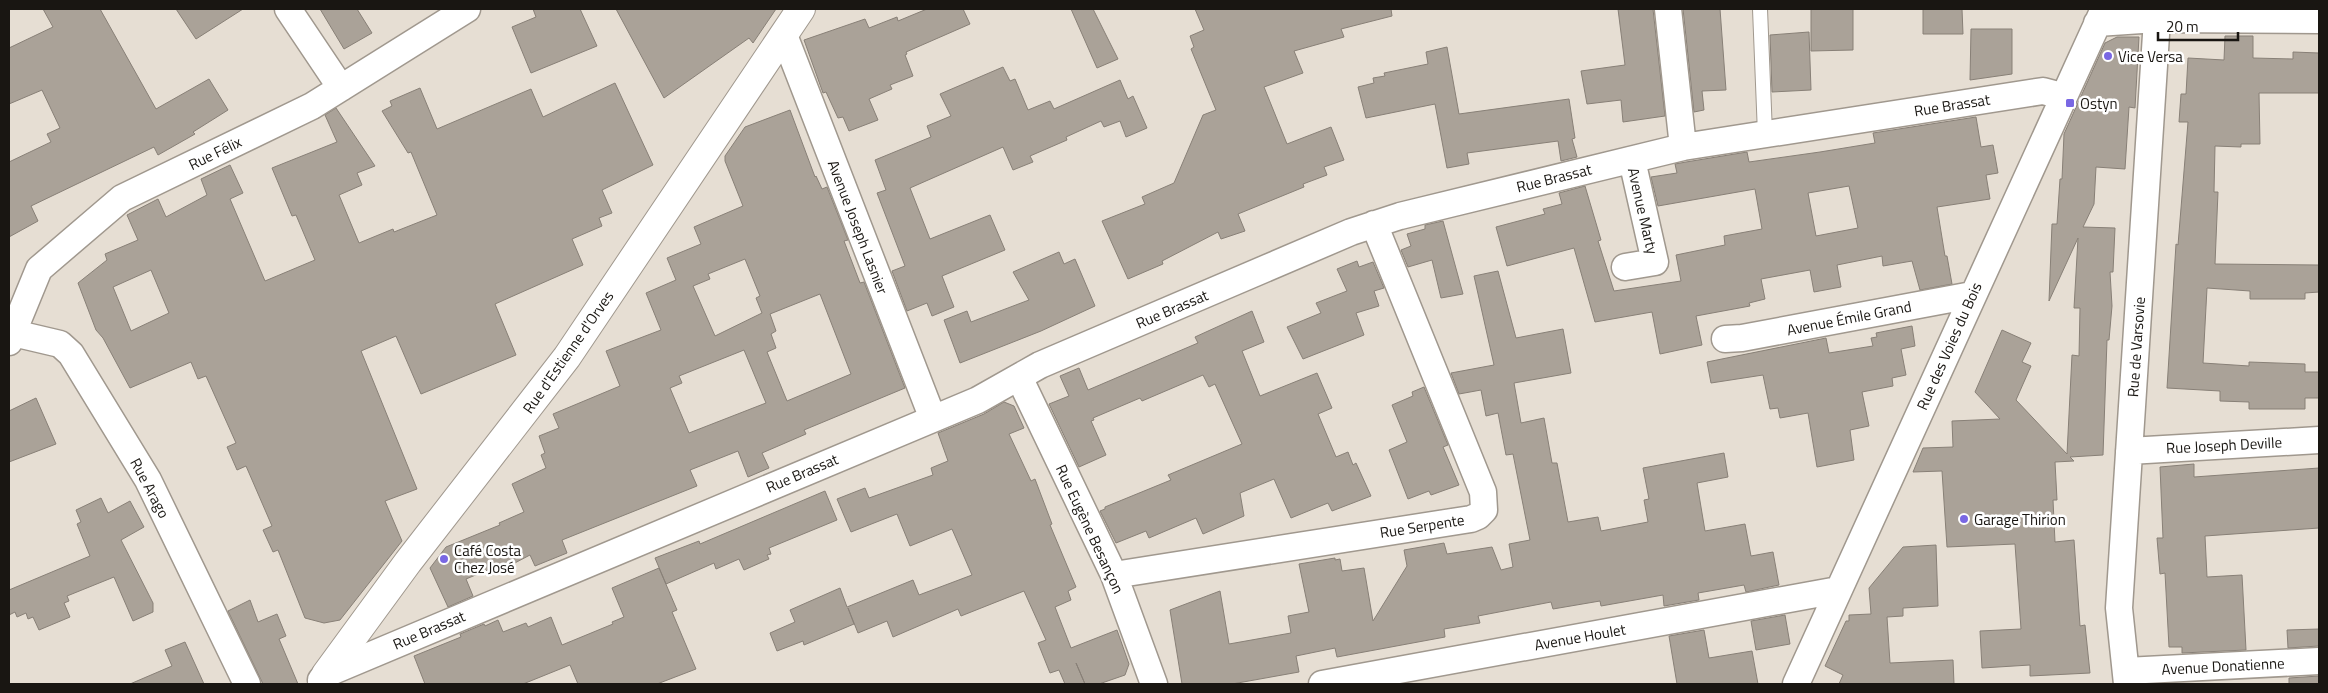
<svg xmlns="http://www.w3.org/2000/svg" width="2328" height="693" font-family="'Titillium Web',sans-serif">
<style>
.building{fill:#aaa298;stroke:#888077;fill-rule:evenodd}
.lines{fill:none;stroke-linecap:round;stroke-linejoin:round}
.service-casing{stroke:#a0988e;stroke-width:16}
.minor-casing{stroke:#a0988e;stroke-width:29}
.tertiary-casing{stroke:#a0988e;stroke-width:30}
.service{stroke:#fff;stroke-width:14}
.minor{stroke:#fff;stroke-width:26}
.tertiary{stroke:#fff;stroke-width:28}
.poi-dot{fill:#7967e3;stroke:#fff;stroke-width:2}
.labels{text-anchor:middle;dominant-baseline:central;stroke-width:5;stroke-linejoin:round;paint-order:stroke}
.poi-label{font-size:15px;fill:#191612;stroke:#fff;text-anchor:start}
.street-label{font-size:15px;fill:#191612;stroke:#fff}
</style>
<rect width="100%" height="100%" fill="#e6ded3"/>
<path class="building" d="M 43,9 L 100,9 L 156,109 L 209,79 L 228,110 L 193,132 L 195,134 L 158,155 L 154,147 L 31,206 L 38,221 L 9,237 L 9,162 L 51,142 L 47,134 L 60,128 L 42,90 L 9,104 L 9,48 L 53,27 Z
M 176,9 L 243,9 L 196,39 Z
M 320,9 L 357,9 L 372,33 L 344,49 Z
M 533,9 L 580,9 L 597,46 L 531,73 L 512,27 L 536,17 Z
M 616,9 L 776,9 L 753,43 L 749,38 L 664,98 Z
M 927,9 L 963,9 L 970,24 L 906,52 L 907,54 L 905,55 L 913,76 L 890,85 L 892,89 L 869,99 L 878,120 L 849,131 L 843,117 L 838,118 L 826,92 L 823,93 L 804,40 L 865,19 L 869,28 L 897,17 L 898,21 Z
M 1071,9 L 1093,9 L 1118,59 L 1097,68 Z
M 1195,9 L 1391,9 L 1392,16 L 1341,29 L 1344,37 L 1294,51 L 1303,73 L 1264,87 L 1287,144 L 1331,127 L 1344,160 L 1324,167 L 1327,175 L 1303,184 L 1304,187 L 1238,214 L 1245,231 L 1221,239 L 1218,232 L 1162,261 L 1163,264 L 1128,279 L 1102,221 L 1145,204 L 1142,197 L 1174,183 L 1203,115 L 1216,110 L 1191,49 L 1194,47 L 1190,36 L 1204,30 Z
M 1618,9 L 1653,9 L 1665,116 L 1623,122 L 1621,100 L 1587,104 L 1581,71 L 1625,65 Z
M 1683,9 L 1720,9 L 1726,90 L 1702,91 L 1704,110 L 1694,112 Z
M 1811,9 L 1853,9 L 1853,50 L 1811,51 Z
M 1923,9 L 1962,9 L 1963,34 L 1923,34 Z
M 1971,29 L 2012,29 L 2012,74 L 1970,80 Z
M 1809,32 L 1811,90 L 1772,92 L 1770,35 Z
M 2225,36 L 2253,36 L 2253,58 L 2293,59 L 2293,52 L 2319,53 L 2319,93 L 2259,93 L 2260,144 L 2241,144 L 2241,147 L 2215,146 L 2214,192 L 2218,192 L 2215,264 L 2319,265 L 2319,292 L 2305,293 L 2305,299 L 2250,299 L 2250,291 L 2207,288 L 2203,363 L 2249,366 L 2249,362 L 2305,364 L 2305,372 L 2319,372 L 2319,398 L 2305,398 L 2305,409 L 2249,409 L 2249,402 L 2220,401 L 2220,391 L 2167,388 L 2176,244 L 2178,245 L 2188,122 L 2179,122 L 2181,94 L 2186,94 L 2188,58 L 2224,60 Z
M 2117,37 L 2139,37 L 2135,108 L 2129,107 L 2125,169 L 2096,167 L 2094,204 L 2083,227 L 2115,228 L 2113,272 L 2110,272 L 2112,306 L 2109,340 L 2107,340 L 2103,455 L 2070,457 L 2074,461 L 2055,462 L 2057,500 L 2053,500 L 2055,542 L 2074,540 L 2080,626 L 2085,625 L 2090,673 L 2030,676 L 2030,665 L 1982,668 L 1980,631 L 2021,629 L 2015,544 L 1947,547 L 1942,471 L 1913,472 L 1923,448 L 1953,447 L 1952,421 L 2000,419 L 1975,392 L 2002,330 L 2031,343 L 2022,362 L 2031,366 L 2016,400 L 2067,454 L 2072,355 L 2079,356 L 2080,308 L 2074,308 L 2078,238 L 2049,301 L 2052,224 L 2057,224 L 2060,179 L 2062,179 L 2064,134 L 2105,43 Z
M 1447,47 L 1459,114 L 1569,99 L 1575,138 L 1572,139 L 1577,157 L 1561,161 L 1558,141 L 1467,153 L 1469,164 L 1447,168 L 1435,104 L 1366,118 L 1358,87 L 1374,83 L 1373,78 L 1385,76 L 1384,73 L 1428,64 L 1426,52 Z
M 1003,67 L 1010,81 L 1015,79 L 1028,110 L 1050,101 L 1054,109 L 1120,80 L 1128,99 L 1133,96 L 1147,128 L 1126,137 L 1120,121 L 1104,127 L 1101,121 L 1066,137 L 1067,140 L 1030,156 L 1033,162 L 1013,170 L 1003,147 L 910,188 L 930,239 L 990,215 L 1005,250 L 942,276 L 954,307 L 932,316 L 927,303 L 907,311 L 892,271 L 905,266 L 877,193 L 886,190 L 875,160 L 931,137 L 927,126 L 951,116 L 940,94 Z
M 615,83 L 653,165 L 602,190 L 612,213 L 599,218 L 602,226 L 572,239 L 583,265 L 495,304 L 516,355 L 421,394 L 396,336 L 361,351 L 417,489 L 385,501 L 402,541 L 340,620 L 324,623 L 305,618 L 278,550 L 273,552 L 263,530 L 272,526 L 246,466 L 237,470 L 227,447 L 236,443 L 206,376 L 198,379 L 191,362 L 130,388 L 103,338 L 96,330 L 78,283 L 107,260 L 105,254 L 138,240 L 127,215 L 158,199 L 166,217 L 207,195 L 201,179 L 230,165 L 243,193 L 230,199 L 265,281 L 315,260 L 296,215 L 292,216 L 272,168 L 337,142 L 325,115 L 336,108 L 375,166 L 357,173 L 362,185 L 339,195 L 359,243 L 393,229 L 394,232 L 437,215 L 411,152 L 408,153 L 382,111 L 392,106 L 390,101 L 420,88 L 437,129 L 531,89 L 543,117 ZM 151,270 L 169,313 L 131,331 L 113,287 Z
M 790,110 L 815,177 L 816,176 L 822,189 L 827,187 L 848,240 L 844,241 L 860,283 L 864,282 L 905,388 L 804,430 L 806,434 L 762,453 L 769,468 L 748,477 L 738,451 L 690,470 L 697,486 L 562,540 L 567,553 L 535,566 L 530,555 L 509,566 L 507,562 L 466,579 L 473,596 L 448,607 L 430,568 L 446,547 L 500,525 L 499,523 L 524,512 L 512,484 L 546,468 L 541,455 L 545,453 L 539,436 L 559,428 L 553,414 L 620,386 L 606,351 L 661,330 L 646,293 L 676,280 L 667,258 L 701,244 L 694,227 L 743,206 L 725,161 L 725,156 L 745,127 ZM 745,259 L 760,296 L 756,298 L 762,313 L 715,336 L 693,286 L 710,279 L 708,274 ZM 820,294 L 851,374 L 787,401 L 767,352 L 776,348 L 771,334 L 776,331 L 770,314 ZM 744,350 L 766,403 L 689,433 L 670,388 L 682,383 L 679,376 Z
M 1976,117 L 1981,147 L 1993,145 L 1998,173 L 1986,175 L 1990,199 L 1937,207 L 1945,256 L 1947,256 L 1952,284 L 1920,290 L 1912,261 L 1883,266 L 1882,256 L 1837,265 L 1841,287 L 1814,292 L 1810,270 L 1761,279 L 1765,299 L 1749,303 L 1750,306 L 1696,316 L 1702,345 L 1660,354 L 1652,312 L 1595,322 L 1574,248 L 1507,266 L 1496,227 L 1545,214 L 1543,209 L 1562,204 L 1559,193 L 1585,186 L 1601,240 L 1598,241 L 1614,291 L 1681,281 L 1676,255 L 1725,245 L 1724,236 L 1762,229 L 1755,189 L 1658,206 L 1651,177 L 1677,173 L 1675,164 L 1686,162 L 1747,152 L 1749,162 L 1820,152 L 1875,143 L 1873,133 ZM 1849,186 L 1858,228 L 1816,236 L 1808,193 Z
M 1443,221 L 1463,294 L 1441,298 L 1432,260 L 1408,267 L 1401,250 L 1411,246 L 1407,234 L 1425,229 L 1425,225 Z
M 1059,252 L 1064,264 L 1075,259 L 1095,306 L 1041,331 L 960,363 L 944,320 L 967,311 L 971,322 L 1029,300 L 1013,272 Z
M 1357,261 L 1359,267 L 1373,262 L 1384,288 L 1374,291 L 1379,306 L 1356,313 L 1364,335 L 1303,359 L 1287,327 L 1321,313 L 1316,303 L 1347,291 L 1337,269 Z
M 1498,271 L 1516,338 L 1563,329 L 1571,373 L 1514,383 L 1521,423 L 1544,418 L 1552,463 L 1557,463 L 1568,522 L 1598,517 L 1601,531 L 1648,522 L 1644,500 L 1649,499 L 1643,468 L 1724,453 L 1728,477 L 1697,483 L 1705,531 L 1745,524 L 1751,556 L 1773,552 L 1779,585 L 1746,592 L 1744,585 L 1698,593 L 1699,600 L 1664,606 L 1663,595 L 1601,606 L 1600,601 L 1553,609 L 1551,602 L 1478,616 L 1480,623 L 1444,629 L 1445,637 L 1337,657 L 1335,648 L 1296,656 L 1299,672 L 1232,684 L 1182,684 L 1170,610 L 1220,591 L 1229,644 L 1291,633 L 1288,616 L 1309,612 L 1299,564 L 1335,558 L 1335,560 L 1340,559 L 1342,571 L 1364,568 L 1373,621 L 1407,566 L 1404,550 L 1444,543 L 1447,554 L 1492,547 L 1501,570 L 1513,567 L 1509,544 L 1530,540 L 1513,454 L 1506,455 L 1498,413 L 1486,416 L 1481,390 L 1459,394 L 1451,373 L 1494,365 L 1474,276 Z
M 1252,311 L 1264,342 L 1242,351 L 1260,396 L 1317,373 L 1332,408 L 1318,414 L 1336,457 L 1348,452 L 1353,465 L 1356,463 L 1371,496 L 1332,511 L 1328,503 L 1291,518 L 1274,479 L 1240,493 L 1244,516 L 1203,534 L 1196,518 L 1149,538 L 1146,531 L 1116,543 L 1100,511 L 1105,509 L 1105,507 L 1171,480 L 1168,475 L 1242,444 L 1215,384 L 1209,387 L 1203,375 L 1142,401 L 1140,398 L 1093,418 L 1094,420 L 1091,421 L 1106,455 L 1079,467 L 1049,404 L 1069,396 L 1060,376 L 1079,368 L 1088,390 L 1198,343 L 1195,337 Z
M 1912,326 L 1915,346 L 1901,349 L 1906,375 L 1892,378 L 1893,386 L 1862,392 L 1869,426 L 1850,430 L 1854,460 L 1817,467 L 1808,413 L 1780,418 L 1778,408 L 1770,409 L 1763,375 L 1711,383 L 1707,362 L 1826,338 L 1829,353 L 1873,346 L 1871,338 L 1877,337 L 1876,333 Z
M 1424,387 L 1448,445 L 1443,447 L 1459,485 L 1431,495 L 1429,491 L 1408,499 L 1389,450 L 1407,442 L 1392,405 L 1413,396 L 1412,392 Z
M 36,398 L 56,444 L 9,462 L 9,411 Z
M 1004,402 L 1014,406 L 1024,428 L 1009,434 L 1031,481 L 1035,479 L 1052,524 L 1050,525 L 1076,587 L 1068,591 L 1071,600 L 1055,607 L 1071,648 L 1117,630 L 1129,664 L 1125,675 L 1099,684 L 1085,684 L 1076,663 L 1085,684 L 1065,684 L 1059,670 L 1050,673 L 1038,643 L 1046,640 L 1024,591 L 961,616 L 958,609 L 893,637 L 887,621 L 858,633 L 848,608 L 854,624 L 804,645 L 803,641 L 777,651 L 770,633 L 795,622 L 790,610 L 840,588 L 847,607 L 913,580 L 919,595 L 972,575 L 952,529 L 910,546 L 897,514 L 851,532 L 837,499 L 865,488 L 869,498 L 933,475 L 931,468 L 948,461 L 938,433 L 984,414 Z
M 2194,464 L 2194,477 L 2319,468 L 2319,528 L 2205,536 L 2207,577 L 2242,575 L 2246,650 L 2182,653 L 2182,647 L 2169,647 L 2165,573 L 2160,574 L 2157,538 L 2163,538 L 2160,467 Z
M 825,491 L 837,520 L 769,548 L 771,554 L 767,555 L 769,559 L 744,570 L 739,559 L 716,569 L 714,563 L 666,584 L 655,558 L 699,541 L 700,544 Z
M 101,498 L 108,513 L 130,501 L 144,527 L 121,540 L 153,603 L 153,612 L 133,621 L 114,577 L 67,596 L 69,601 L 64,603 L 70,617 L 39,630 L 33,617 L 28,619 L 26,613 L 17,617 L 15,612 L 9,615 L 9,590 L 90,556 L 77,524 L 81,522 L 76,510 Z
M 1936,545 L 1938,606 L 1903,608 L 1903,616 L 1887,617 L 1890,663 L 1953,660 L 1954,684 L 1839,684 L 1843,675 L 1825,666 L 1846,621 L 1849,621 L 1849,615 L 1871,614 L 1869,588 L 1903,547 Z
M 659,568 L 677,610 L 672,612 L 696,669 L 657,684 L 578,684 L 570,665 L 523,684 L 425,684 L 414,656 L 461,637 L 460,634 L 484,624 L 485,626 L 498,620 L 503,632 L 526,623 L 528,627 L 551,617 L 562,645 L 613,624 L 612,622 L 624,617 L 612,588 Z
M 250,600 L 258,622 L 277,614 L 286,636 L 279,639 L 298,684 L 263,684 L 228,611 Z
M 1785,615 L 1790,644 L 1756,650 L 1751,621 Z
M 2319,629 L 2319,646 L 2288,648 L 2287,630 Z
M 1704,630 L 1709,658 L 1752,651 L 1758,684 L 1677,684 L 1669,636 Z
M 185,642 L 204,684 L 130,684 L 172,666 L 165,650 Z
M 2319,676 L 2319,684 L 2289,684 L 2289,678 Z"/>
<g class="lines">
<defs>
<path id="service" d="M 1760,9 L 1765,134"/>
<path id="minor" d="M 288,9 L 341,88
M 1668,9 L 1683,147
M 2097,23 L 2157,19 L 2319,20
M 784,35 L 933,419
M 1625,267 L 1655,262 L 1632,160
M 9,332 L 60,344 L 71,354 L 148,480 L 247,684
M 1725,339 L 1742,338 L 1972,295
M 9,342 L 39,269 L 122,198 L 312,106 L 467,9
M 1019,377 L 1114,575 L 1154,684
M 2129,451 L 2319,440
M 1114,575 L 1471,519 L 1478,516 L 1484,510 L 1483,492 L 1374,224
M 2126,671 L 2319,661
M 321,680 L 326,674 L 978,400 L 1040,365 L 1351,232 L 1400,216 L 1683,147 L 2043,91 L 2062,96
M 1322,684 L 1838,590
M 1796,684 L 2104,9
M 2127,684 L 2119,608 L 2157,19 L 2155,9"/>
<path id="tertiary" d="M 322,684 L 326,674 L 408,562 L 567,357 L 801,9"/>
</defs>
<use href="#service" class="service-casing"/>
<use href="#minor" class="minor-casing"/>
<use href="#tertiary" class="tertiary-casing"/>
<use href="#service" class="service"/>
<use href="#minor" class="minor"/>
<use href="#tertiary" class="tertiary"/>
</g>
<g class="poi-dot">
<circle cx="2108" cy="56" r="5"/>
<rect x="2065" y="98" width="10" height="10" rx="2.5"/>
<circle cx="1964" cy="519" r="5"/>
<circle cx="444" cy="559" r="5"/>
</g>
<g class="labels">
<g class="poi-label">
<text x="2118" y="56">Vice Versa</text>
<text x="2080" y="103">Ostyn</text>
<text x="1974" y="519">Garage Thirion</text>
<text x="454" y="550">Café Costa<tspan x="454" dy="17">Chez José</tspan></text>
</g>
<g class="street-label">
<text transform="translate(1952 105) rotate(-9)">Rue Brassat</text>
<text transform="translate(215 153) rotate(-26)">Rue Félix</text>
<text transform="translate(1554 178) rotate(-14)">Rue Brassat</text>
<text transform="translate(1643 211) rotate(77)">Avenue Marty</text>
<text transform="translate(858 227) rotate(69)">Avenue Joseph Lasnier</text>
<text transform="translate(1172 309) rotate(-23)">Rue Brassat</text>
<text transform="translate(1849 318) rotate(-11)">Avenue Émile Grand</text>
<text transform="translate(1949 346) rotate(-66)">Rue des Voies du Bois</text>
<text transform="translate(2136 347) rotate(-86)">Rue de Varsovie</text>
<text transform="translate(568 352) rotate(-55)">Rue d'Estienne d'Orves</text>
<text transform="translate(2224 445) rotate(-3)">Rue Joseph Deville</text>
<text transform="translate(802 473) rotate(-23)">Rue Brassat</text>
<text transform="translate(150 488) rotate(62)">Rue Arago</text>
<text transform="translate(1422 526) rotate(-9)">Rue Serpente</text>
<text transform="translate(1090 529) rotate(65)">Rue Eugène Besançon</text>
<text transform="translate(429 630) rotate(-23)">Rue Brassat</text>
<text transform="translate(1580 637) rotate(-10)">Avenue Houlet</text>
<text transform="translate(2223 666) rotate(-3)">Avenue Donatienne</text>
</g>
</g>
<rect width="2328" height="693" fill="none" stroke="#191612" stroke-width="20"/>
<path d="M2158 32v8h80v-8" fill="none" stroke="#191612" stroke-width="2.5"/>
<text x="2166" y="32" font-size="15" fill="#191612" stroke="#ffffff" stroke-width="4" paint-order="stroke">20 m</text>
</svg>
